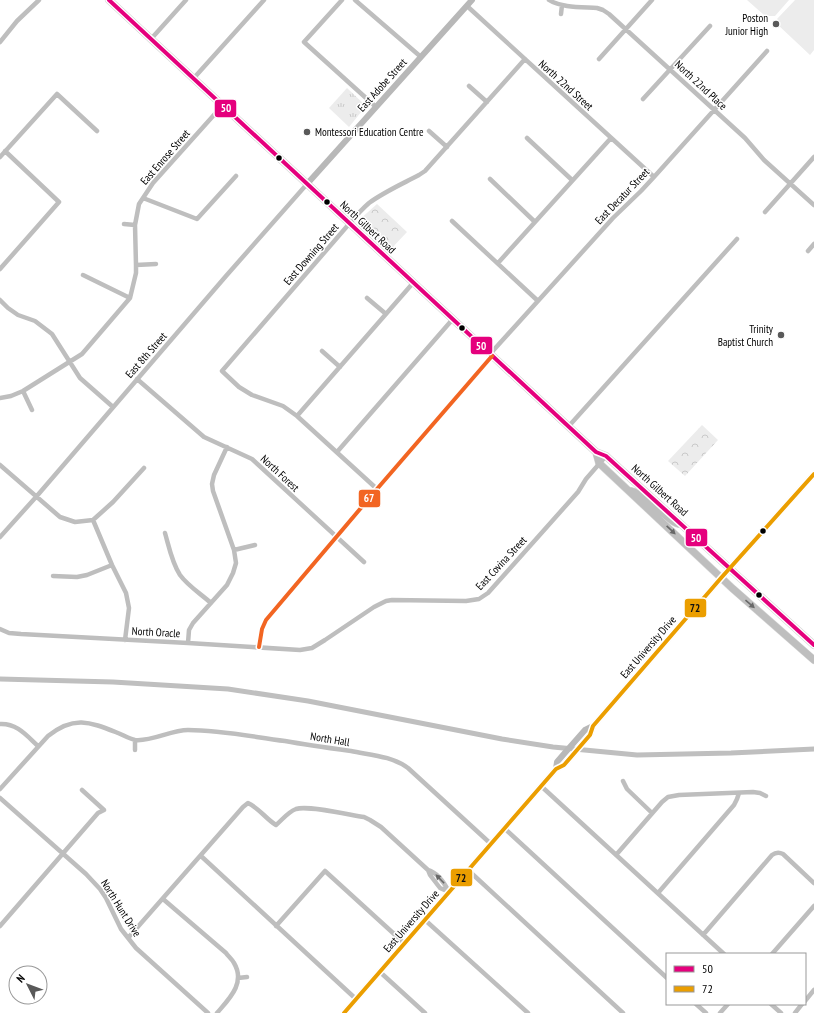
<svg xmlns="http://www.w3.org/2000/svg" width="814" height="1013" font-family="'PT Sans Narrow',sans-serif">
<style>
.grass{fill:url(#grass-tufts)}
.park{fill:url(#park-crowns)}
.garden{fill:#ececec}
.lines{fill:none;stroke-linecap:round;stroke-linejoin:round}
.canal{stroke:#bfbfbf;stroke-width:5}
.primary-casing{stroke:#dbdbdb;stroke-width:8}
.street{stroke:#bebebe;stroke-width:4.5}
.secondary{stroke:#b8b8b8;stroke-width:6}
.primary{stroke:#bebebe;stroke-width:7}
.bus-1-casing{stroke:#fff;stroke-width:7}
.bus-2-casing{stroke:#fff;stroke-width:7}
.bus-3-casing{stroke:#fff;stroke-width:7}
.bus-1{stroke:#e5007d;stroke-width:4}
.bus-2{stroke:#eb9e00;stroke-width:4}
.bus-3{stroke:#f26522;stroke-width:4}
.oneway{fill:#686868}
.poi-dot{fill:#595959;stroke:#fff;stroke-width:1.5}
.bus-dot{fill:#000;stroke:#fff;stroke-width:1.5}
.labels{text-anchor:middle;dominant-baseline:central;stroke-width:3;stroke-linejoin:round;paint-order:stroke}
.poi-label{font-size:11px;fill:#000;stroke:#fff;text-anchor:end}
.street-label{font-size:11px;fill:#000;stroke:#fff}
.line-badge{stroke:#fff;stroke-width:1.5}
.badge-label{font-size:11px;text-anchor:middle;font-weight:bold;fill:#fff}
.pale-badge-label{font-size:11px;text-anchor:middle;font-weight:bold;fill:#111}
</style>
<defs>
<pattern id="grass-tufts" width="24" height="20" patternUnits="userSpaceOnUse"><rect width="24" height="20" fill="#ececec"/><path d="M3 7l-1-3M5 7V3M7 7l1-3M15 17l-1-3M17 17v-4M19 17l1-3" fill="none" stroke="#c9c9c9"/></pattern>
<pattern id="park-crowns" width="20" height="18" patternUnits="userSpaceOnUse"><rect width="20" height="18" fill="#ececec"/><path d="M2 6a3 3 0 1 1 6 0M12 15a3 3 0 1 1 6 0" fill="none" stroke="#c9c9c9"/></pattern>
</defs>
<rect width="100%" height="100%" fill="#fff"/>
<path class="grass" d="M 347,88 L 366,106 L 349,127 L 329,108 Z"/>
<path class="park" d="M 377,204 L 407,232 L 390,250 L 358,221 Z
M 702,425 L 718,440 L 685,476 L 668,461 Z"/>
<path class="garden" d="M 747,0 L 789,0 L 775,16 L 765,16 Z
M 795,0 L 814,0 L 814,50 L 810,55 L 777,24 L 777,19 Z"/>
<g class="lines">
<path class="canal" d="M 0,679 L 113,682 L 228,689 L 308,701 L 502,739 L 553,747 L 637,755 L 731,753 L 814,749"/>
<defs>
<path id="primary" d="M 109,0 L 596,452 L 606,456 L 814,645
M 596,452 L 599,463 L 732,588 L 814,660
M 631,491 C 641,493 646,501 654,506 L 656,506 L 659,504
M 652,512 C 655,511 656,510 659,511 C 666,514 670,522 679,524"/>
</defs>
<use href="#primary" class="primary-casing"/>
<path class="street" d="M 342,0 L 304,42 L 376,107
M 355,0 L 421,57
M 549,0 C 561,8 583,7 597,8 L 603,10 L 609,14 L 745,138 L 764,160 L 814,205
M 467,6 L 654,177
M 561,14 L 562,5
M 151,39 L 186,0
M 0,42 L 17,21 L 39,0
M 599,59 L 652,0
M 193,79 L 264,0
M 469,86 L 487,102
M 643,99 L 710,26
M 429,131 L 447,147
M 527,138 L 572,180
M 0,157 L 57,94 L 97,131
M 490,179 L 535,222
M 143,198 L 197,219 L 236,176
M 765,212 L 814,157
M 452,221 L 538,301
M 124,224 L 135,225
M 808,251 L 814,244
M 498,263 L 611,138
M 136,265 L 156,264
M 0,269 L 59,202 L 5,151
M 83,275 L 130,298
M 367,298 L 386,314
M 0,300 L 8,308 L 18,315 L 35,321 L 52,334 L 80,378 L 113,407
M 322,351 L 340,367
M 490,354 L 613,218 L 641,191 L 654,177 L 767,51
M 137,379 L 204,437 L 252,459 L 364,562
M 23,391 L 32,410
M 0,398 L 11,396 L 23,391 L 82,354 L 130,298 L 136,273 L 136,265 L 135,225 L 139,204 L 153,183 L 222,106
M 297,416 L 413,283
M 568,427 L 737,239
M 337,452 L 452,320
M 0,465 L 60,517 L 75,522 L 93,520 L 113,502 L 144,468
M 377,489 L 297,416 L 283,406 L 252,395 L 239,387 L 222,371 L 349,224 C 355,217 362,209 369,203 C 384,192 402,184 419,175 L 425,171 L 525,59
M 93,520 L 112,565 L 126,593 L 129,608 L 125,640
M 165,533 C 169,547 172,563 180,575 C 188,586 201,594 211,603
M 0,537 L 36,497 L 226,276 L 307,184
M 234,550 L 255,545
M 53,576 L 77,577 L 87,575 L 112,565
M 0,629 L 9,633 L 21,634 L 188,643 L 300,650 L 312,648 L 325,640 L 374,607 L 386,601 L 392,600 L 466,601 L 479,599 L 488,593 L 578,492 L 586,479 L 606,456
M 188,643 L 189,630 L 193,623 L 227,585 L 233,573 L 236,563 L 234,550 L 213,491 L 212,484 L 214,475 L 227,447
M 259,647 L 262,629 L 266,620 L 377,489 L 492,356
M 0,724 C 17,723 27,736 38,746
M 135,740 L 135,750
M 623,781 L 627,789 L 652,813
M 541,786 L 724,954
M 0,789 L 48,736 C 74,715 90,722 118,733 C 123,735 130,739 135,740 C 151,742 171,730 188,730 C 221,730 253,737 285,741 C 307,745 329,748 351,751 C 370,755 392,756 408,768 L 491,844
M 0,798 L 86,874 L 100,889 L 106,898 L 121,929 L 136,948 L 208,1013
M 504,828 L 667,978
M 616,855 L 662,802 L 668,797 L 679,795 L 753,792 L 760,793 L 766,796
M 201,856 L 356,999
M 428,870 L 430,875 L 440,888 L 449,892
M 468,870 L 623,1013
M 658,893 L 734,805 L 737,799 L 739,793
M 163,899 L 226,953 C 228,956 232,959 234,963 C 246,983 229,999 217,1013
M 425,920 L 528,1013
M 0,926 L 98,813 L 104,810 L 82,790
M 276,926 L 325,871 L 404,943
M 703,935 L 772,855 C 776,852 779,852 783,854 L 814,883
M 128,938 L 243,807 L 248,803 C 259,808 266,819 276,825 C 283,819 288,812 296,809 C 308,805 350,815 364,817 L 370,820 L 381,827 L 428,870 C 438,873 445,884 449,892
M 772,954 L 814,906
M 380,972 L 425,1013
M 238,978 L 247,977
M 805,1001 L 814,990
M 696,1004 L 706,1013
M 771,1004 L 781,1013
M 720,1013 L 728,1004
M 795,1013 L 802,1004"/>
<path class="secondary" d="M 307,184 L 472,0
M 556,769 L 557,762 L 563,755 L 585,730 L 593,726
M 344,1013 L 556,769 L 564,765 L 590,735 L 593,726 L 721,578 L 814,474"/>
<use href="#primary" class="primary"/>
<defs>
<path id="bus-1" d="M 109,0 L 596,452 L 606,456 L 814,645"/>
<path id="bus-2" d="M 344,1013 L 556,769 L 564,765 L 590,735 L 593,726 L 721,578 L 814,474"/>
<path id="bus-3" d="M 259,647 L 262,629 L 266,620 L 377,489 L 492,356"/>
</defs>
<use href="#bus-1" class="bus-1-casing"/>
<use href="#bus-2" class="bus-2-casing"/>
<use href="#bus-3" class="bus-3-casing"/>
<use href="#bus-1" class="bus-1"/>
<use href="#bus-2" class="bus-2"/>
<use href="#bus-3" class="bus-3"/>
</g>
<defs><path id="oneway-solid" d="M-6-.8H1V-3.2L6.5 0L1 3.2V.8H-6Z"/></defs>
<g class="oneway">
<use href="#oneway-solid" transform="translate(671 530) rotate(43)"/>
<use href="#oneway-solid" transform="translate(750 604) rotate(41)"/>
<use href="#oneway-solid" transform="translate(440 879) rotate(-134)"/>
</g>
<g class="poi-dot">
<circle cx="776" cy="24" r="4"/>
<circle cx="307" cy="132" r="4"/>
<circle cx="781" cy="335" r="4"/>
</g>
<g class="bus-dot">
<circle cx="279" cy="158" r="3.5"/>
<circle cx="327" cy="202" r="3.5"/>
<circle cx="462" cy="328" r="3.5"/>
<circle cx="763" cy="531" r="3.5"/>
<circle cx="759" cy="595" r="3.5"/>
</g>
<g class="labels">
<g class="poi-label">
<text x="768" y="18">Poston<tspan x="768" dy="13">Junior High</tspan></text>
<text x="315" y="132" text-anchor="start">Montessori Education Centre</text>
<text x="773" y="329">Trinity<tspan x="773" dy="13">Baptist Church</tspan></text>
</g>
<g class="street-label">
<text transform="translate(382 85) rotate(-48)">East Adobe Street</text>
<text transform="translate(566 85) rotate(42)">North 22nd Street</text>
<text transform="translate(701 85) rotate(43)">North 22nd Place</text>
<text transform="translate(165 157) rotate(-49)">East Enrose Street</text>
<text transform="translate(622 196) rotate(-46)">East Decatur Street</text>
<text transform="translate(368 227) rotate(43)">North Gilbert Road</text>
<text transform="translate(311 254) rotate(-49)">East Downing Street</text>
<text transform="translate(146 355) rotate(-49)">East 8th Street</text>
<text transform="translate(280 473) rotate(43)">North Forest</text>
<text transform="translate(660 490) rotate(42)">North Gilbert Road</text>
<text transform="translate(501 563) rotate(-47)">East Covina Street</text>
<text transform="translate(156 632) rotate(3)">North Oracle</text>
<text transform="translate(648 647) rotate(-49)">East University Drive</text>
<text transform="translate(330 739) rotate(9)">North Hall</text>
<text transform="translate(121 908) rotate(58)">North Hunt Drive</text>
<text transform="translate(411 921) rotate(-49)">East University Drive</text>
</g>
</g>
<g class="line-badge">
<rect x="214" y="99" width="23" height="19" rx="4" fill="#e5007d"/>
<rect x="470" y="336" width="23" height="19" rx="4" fill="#e5007d"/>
<rect x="358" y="489" width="23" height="19" rx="4" fill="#f26522"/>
<rect x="685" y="528" width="23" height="19" rx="4" fill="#e5007d"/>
<rect x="684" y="598" width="23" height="20" rx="4" fill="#eb9e00"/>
<rect x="450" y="868" width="23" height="19" rx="4" fill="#eb9e00"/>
</g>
<g class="badge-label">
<text x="226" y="112">50</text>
<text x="481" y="350">50</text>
<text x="369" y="502">67</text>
<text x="696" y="542">50</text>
</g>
<g class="pale-badge-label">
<text x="695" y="612">72</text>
<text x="461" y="882">72</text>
</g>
<rect x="666" y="953" width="140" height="52" fill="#ffffff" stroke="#999999"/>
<rect x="674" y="966" width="20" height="6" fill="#e5007d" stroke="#999999"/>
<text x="702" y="973" font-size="12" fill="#000000">50</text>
<rect x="674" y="986" width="20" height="6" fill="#eb9e00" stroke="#999999"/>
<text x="702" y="993" font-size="12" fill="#000000">72</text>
<g transform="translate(28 985) rotate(312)"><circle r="19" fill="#ffffff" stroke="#999999"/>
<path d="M0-3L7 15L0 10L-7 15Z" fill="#595959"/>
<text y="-6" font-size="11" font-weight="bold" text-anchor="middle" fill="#000000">N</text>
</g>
</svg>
